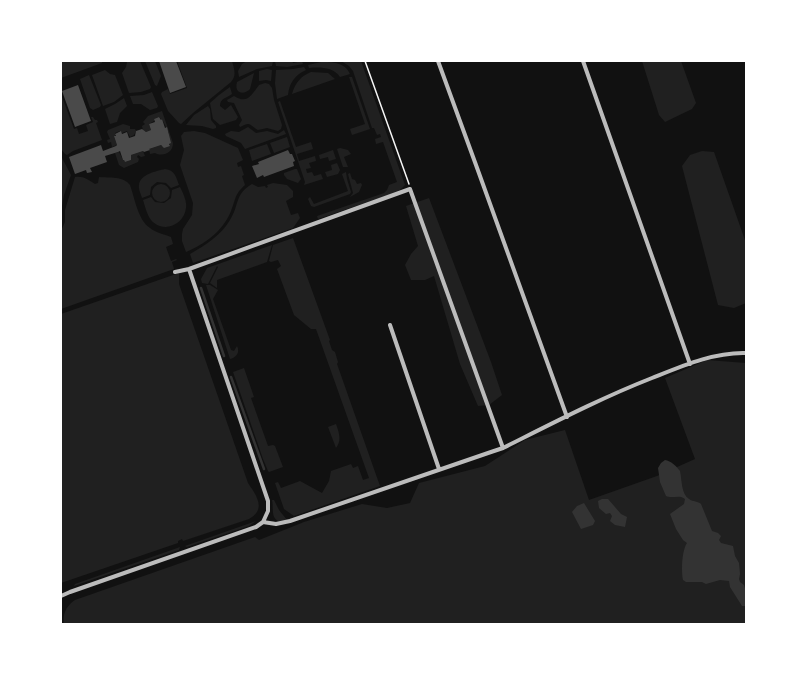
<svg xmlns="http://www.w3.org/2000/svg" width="807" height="685" font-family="'PT Sans',sans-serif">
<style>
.green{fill:#202020}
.water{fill:#333}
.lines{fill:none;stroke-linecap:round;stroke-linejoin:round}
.stream{stroke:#333;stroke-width:2.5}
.building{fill:#4a4a4a}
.path{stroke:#f5f5f5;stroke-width:1.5}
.minor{stroke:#bcbcbc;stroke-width:4}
</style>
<rect width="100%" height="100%" fill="#111"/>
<path class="green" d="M 61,61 L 102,61 L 102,63 L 61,78 Z
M 130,61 L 140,61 L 151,87 L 150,89 L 141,92 L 129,93 L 122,73 L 126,67 L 127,62 Z
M 145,61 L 155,61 L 161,76 L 157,86 L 155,85 Z
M 177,61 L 232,61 C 234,69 237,75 231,82 L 193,113 L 181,124 L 179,123 L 168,111 L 161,94 L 162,92 L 168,89 L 170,94 L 187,88 Z
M 247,61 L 273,61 L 272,66 L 257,69 L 239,77 L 238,71 L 242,64 Z
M 275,61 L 292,61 L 293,63 L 302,61 L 303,64 L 287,67 L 276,66 Z
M 341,61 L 361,61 L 405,185 L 400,190 L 391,194 L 318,219 L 317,216 L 384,193 L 387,190 L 389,185 L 397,182 L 383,142 L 376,144 L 375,139 L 381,137 L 380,134 L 377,135 L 374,128 L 372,128 L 353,71 L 349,66 Z
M 642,61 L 681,61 L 696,103 L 692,109 L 665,122 L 659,115 Z
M 321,62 C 332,62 345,62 350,74 L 340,77 C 333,67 320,67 309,68 L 308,65 Z
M 304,67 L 306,70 C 295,75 289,83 288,95 L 277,99 L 275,83 L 276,70 L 293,69 Z
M 267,69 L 272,70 L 271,81 L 266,80 L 259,81 L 259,71 Z
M 105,70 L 110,74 L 115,75 L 123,95 L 114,102 L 103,106 L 92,75 Z
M 311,72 L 328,73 L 335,79 L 292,94 C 295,83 301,76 311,72 Z
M 254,73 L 250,89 C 243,96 234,93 237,82 Z
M 89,75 L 101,105 L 100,107 L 93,110 L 90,108 L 80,79 Z
M 349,77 L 352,77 L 370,129 L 352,135 L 350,129 L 365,124 Z
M 265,83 L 269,84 L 272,88 L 274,100 L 282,125 L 281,129 L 278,131 L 267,128 L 258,130 C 249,125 251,121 240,127 L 239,125 L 242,120 L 234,103 L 228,102 L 227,100 L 234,96 C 248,105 252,94 259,85 Z
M 230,87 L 232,94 C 227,98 220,98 220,106 L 225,110 L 231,105 L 238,117 L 236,120 L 220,125 L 213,119 L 210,103 L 219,95 Z
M 152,92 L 158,106 L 157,108 L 150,110 L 141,104 L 133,104 L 130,96 L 144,95 Z
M 61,94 L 74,129 L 77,128 L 79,134 L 88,131 L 86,125 L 93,122 L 91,117 L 93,117 L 95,120 L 97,120 L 98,122 L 96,123 L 102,140 L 73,151 L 67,155 L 65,154 L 61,149 Z
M 124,98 L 127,106 L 120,113 L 117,122 L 110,124 L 105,109 L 115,104 Z
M 280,101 L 296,147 L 311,142 L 313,149 L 297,154 L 299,161 L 315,156 L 316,161 L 309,163 L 311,168 L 306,169 L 307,173 L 312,172 L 314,176 L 321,174 L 323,179 L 304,185 L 305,182 L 278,102 Z
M 208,106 L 210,109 L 211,120 L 216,126 L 216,128 L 213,129 L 202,126 L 186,125 L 194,115 Z
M 162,111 L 173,143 C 173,153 163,157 155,153 L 150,154 L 149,149 L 161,145 L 161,146 L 170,145 L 168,134 L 169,133 L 162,119 L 161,119 L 159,117 L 154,119 L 154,121 L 149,124 L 151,130 L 146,132 L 143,130 L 142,126 L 145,124 L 143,122 L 148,116 Z
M 123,124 L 130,126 L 130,129 L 135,129 L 136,131 L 134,135 L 130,137 L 127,131 L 122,133 L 120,131 L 115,133 L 115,136 L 114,136 L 117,145 L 112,147 L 111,142 L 108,143 L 107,140 L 110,139 L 107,132 L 108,130 Z
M 248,127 L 256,133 L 267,131 L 278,134 L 284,130 L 286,134 L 245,149 L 241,143 L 226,136 L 225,134 L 231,131 L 239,132 Z
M 194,131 L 205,133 L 238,148 L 243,160 L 237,163 L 238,167 L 241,166 L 244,175 L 242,176 L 245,185 C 234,195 236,199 231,211 C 223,231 205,244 186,252 L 182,241 L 182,234 L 183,229 L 192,215 L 193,203 L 180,165 L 184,150 L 181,136 L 184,132 Z
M 287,137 L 290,147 L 274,153 L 270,143 Z
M 267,144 L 271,154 L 252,161 L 249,150 Z
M 340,148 L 348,150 L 351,154 L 344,157 L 348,167 L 343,167 L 337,149 Z
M 333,150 L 336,159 L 329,161 L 328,157 L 320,159 L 319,155 Z
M 143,151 L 145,156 L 141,157 L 138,155 L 137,157 L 139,159 L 138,162 L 124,168 L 119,165 L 115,153 L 119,152 L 123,160 L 124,160 L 125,162 L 131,160 L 131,155 Z
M 702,151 L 714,152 L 746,243 L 746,303 L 734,308 L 718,305 L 682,166 L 690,155 Z
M 61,156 L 71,175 L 64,195 L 61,211 Z
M 337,163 L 340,170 L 338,174 L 327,177 L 325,172 L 332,170 L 331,165 Z
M 165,169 C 175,170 176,177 179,185 L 171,188 L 166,183 L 157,182 L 151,187 L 150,195 L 142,198 C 141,194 138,189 139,185 C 140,174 157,171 165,169 Z
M 295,169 L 297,169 L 301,179 L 298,183 L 287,179 L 284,175 L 284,173 Z
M 346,172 L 347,179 L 351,192 L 350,194 L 314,207 L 311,206 L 308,199 L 310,197 L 314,204 L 348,191 L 342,174 Z
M 350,173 L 352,179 L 355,180 L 357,184 L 361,183 L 362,185 L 359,192 L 350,197 L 353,193 L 348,174 Z
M 75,177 C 84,176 88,180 95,184 L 98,183 L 99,177 C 110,178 123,176 130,185 C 135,199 138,220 150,228 C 156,233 164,234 171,237 L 173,244 L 166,247 L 171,261 L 176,259 L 177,260 L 172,262 L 174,269 L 61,309 L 61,231 L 65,222 L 65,210 Z
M 273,183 L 287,185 L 293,191 L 293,197 L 286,201 L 291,215 L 298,213 L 300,218 L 293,228 L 193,263 L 190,254 C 206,245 221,235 230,220 C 240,204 234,195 252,184 L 258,187 L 265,186 L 266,188 L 268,187 L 267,185 Z
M152 193a9 9 0 1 1 18 0a9 9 0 1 1-18 0Z
M 180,187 C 183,193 187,201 186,208 C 184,225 163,234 151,220 C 147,215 145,206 143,200 L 151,197 L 155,202 L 164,203 L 171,198 L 172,190 Z
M 429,198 L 491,362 L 502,395 L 489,405 L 478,406 L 460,364 L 434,276 L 425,280 L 411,280 L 405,265 L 411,254 L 418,246 L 406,206 Z
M 293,238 L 330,340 L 329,341 L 332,350 L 335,352 L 338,362 L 337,364 L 380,486 L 294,516 L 284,509 L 275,483 L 278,482 L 281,488 L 300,481 L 322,493 L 329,481 L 331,471 L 351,464 L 353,468 L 358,466 L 363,480 L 369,478 L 316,329 L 311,329 L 294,315 L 277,269 L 281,266 L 278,260 L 271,262 L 269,261 L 273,245 Z
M 272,245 L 267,262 L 217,280 L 217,288 L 210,283 L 218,267 L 217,266 L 208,284 L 202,283 L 201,279 L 207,268 Z
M 179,273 L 179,284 L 248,483 C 256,495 267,509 249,519 L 183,541 L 182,539 L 178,541 L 178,543 L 61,583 L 61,314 Z
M 206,285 L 210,285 L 218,290 L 213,299 L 231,350 L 234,351 L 237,346 C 240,352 237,357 230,359 Z
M 707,360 L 746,363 L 746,624 L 64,624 C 62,614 67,605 75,600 L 255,537 L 259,540 L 304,522 L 362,504 L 387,508 L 410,503 L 419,483 L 485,466 L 525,440 L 565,430 L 589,500 L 657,476 L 695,459 L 665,378 Z
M 244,368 L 254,397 L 251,398 L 268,446 L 273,445 L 275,446 L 283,467 L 269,472 L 268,471 L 263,459 L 233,372 Z
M 336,424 C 339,433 342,440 336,448 L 328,427 Z
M 272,500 L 274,500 L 279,510 L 287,520 L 280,522 C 270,518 274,509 272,500 Z
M 256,521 L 249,526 L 187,547 L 185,546 Z
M 180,547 L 179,550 L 74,586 L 75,584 Z"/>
<path class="water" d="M 665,460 C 671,461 676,466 680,471 C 682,480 681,494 689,499 C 693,502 698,501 701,504 L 712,531 L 718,533 L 721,536 L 719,540 L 721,543 L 733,546 L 735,556 L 739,563 L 740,574 L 739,579 L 740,582 L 744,585 L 746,592 L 746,606 L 742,606 L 730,587 L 729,581 L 720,580 L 706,584 L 702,582 L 686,582 L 683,580 C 681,571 682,550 687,543 L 683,540 L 676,529 L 670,514 L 684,504 L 685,499 C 680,494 672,499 666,496 L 660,482 L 658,468 L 661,463 Z
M 602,499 L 608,499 L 621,514 L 627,517 L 625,527 L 615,525 L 610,521 L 612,516 L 610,513 L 606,514 L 599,508 L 598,501 Z
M 584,503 L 595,521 L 593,525 L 581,529 L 572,512 L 577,506 Z"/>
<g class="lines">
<path class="stream" d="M 201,288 L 224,356
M 231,377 L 264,469"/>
</g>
<path class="building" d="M 159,61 L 176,61 L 186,87 L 170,93 Z
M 78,85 L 91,121 L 75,127 L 62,91 Z
M 159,117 L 161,120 L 162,119 L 165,128 L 167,127 L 171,143 L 169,144 L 170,146 L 164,148 L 161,145 L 149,149 L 150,150 L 144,152 L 143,151 L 131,155 L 131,160 L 125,162 L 124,160 L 123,160 L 120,151 L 118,152 L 105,156 L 107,162 L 90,168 L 92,172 L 87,173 L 86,170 L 75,174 L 69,157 L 101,145 L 103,151 L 116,146 L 117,145 L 114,136 L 116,136 L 115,134 L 121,131 L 122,134 L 127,132 L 129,138 L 135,136 L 136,131 L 142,129 L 146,132 L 151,130 L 149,124 L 155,122 L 154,119 Z
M 288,150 L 290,154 L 292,154 L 295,161 L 293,162 L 294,166 L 264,177 L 263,175 L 257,178 L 252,166 L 259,164 L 258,162 Z"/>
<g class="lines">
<path class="path" d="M 365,61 L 409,184"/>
<path class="minor" d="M 438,61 L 476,165 L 567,417
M 583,61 L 690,364
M 189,269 L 268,501 L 268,511 L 263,522
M 175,272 L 189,269 L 410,189 L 503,448
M 390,325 L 439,469
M 61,596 L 70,592 L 256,527 L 263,522 L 276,524 L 290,521 L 491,452 L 503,448 C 553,423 601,398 652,378 C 682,366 714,352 746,353"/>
</g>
<rect width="807" height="685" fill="none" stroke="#ffffff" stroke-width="124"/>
</svg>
